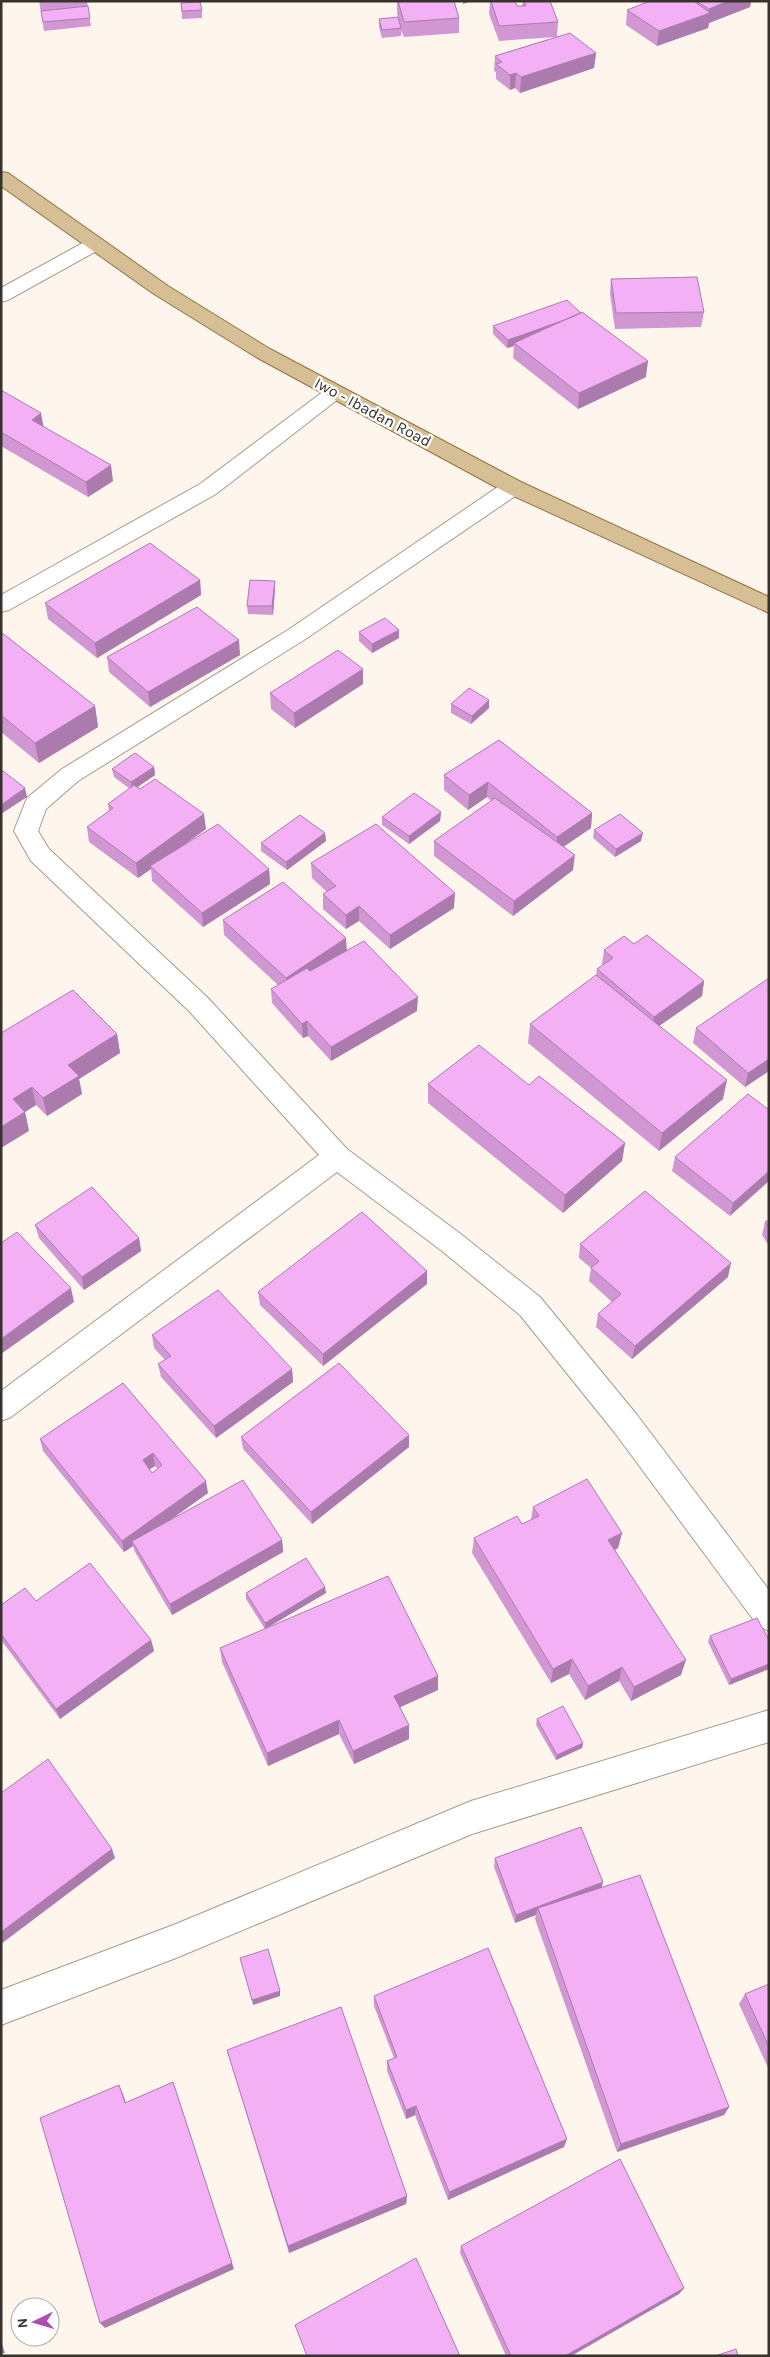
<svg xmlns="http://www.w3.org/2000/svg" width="770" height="2357" font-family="Karla,sans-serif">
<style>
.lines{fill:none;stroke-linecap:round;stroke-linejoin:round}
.minor-casing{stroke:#a79a8c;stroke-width:2}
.major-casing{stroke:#8d7243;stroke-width:2}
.minor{fill:#fff;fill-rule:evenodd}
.major{fill:#d7bf95;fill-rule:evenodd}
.wall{fill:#d197d3;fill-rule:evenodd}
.shaded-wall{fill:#aa7bac}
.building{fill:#f3b0f5;stroke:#aa7bac;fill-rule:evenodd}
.labels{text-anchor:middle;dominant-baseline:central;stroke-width:4.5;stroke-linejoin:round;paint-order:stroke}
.far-street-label{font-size:16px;fill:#37322c;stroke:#fff}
</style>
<rect width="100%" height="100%" fill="#fef6ed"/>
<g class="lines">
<defs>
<path id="minor" d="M 95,238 L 102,240 L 105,244 L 102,248 L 8,300 L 1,302 L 1,288 L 88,240 Z
M 335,386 L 342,388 L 345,392 L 342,396 L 216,494 L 9,610 L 1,612 L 1,595 L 200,484 L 328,388 Z
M 513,480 L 521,482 L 524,487 L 521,492 L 304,640 L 78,781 L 46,809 L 38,831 L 49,849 L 208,998 L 347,1149 L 462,1235 L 540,1297 L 637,1415 L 769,1590 L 769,1631 L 758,1626 L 615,1433 L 520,1315 L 442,1251 L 337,1172 L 11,1417 L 1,1421 L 1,1391 L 319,1155 L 190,1012 L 31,861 L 14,831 L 27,798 L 62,769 L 288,630 L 505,482 Z
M 769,1710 L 769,1742 L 472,1834 L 176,1958 L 1,2025 L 1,1990 L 176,1924 L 471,1801 Z"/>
<path id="major" d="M 1,172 L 8,173 L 168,286 L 270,349 L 521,482 L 769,597 L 769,613 L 505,492 L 256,357 L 154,294 L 1,186 Z"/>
</defs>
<use href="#minor" class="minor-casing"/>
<use href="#major" class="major-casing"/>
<use href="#minor" class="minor"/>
<use href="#major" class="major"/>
</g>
<path class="wall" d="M 39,1 L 87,1 L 91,26 L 44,31 Z
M 397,1 L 454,1 L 459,18 L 459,33 L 404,37 L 401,30 L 401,36 L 382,38 L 379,27 L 379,19 L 398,18 L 397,13 Z
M 490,1 L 515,1 L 517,6 L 522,6 L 523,1 L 550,1 L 558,22 L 557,37 L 596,53 L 594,68 L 520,93 L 515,88 L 510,90 L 496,79 L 496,72 L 494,71 L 495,56 L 556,37 L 499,41 L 489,14 Z
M 647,1 L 751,1 L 750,7 L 709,23 L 708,28 L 657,46 L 626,25 L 627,10 L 647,3 Z
M 181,3 L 202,10 L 202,18 L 182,19 Z
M 611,279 L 704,312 L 701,327 L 615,329 L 610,294 Z
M 493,326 L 646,377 L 578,409 L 513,358 L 514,346 L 507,348 L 493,334 Z
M 1,390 L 43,426 L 113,481 L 88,497 L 1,446 Z
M 200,580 L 201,595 L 97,658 L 48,619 L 45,603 Z
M 275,589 L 273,615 L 248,614 L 247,606 Z
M 1,632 L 95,706 L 98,727 L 39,763 L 1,732 Z
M 359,632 L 399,638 L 372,653 L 359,641 Z
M 240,655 L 150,707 L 109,672 L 107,657 Z
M 363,684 L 295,728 L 271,709 L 270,693 Z
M 489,700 L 489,708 L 471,724 L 451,713 L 451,704 Z
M 499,740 L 592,813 L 591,828 L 563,847 L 573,870 L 513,916 L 434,856 L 434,841 L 491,801 L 487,797 L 468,810 L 444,790 L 444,775 Z
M 154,767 L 155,775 L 137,787 L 206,829 L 179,848 L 269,869 L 270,884 L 203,927 L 152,881 L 151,869 L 138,878 L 89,842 L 87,827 L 109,811 L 108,804 L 130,789 L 114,777 L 112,769 Z
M 441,812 L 440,821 L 409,844 L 382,825 L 382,817 Z
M 594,830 L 641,841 L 615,857 L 593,838 Z
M 325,833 L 326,841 L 287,870 L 261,851 L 261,843 Z
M 311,863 L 454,908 L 390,949 L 359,921 L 346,929 L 323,909 L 323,894 L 327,892 L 312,878 Z
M 223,920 L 347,950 L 417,1011 L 331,1061 L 308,1036 L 303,1038 L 272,1003 L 271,989 L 278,985 L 224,935 Z
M 634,944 L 704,981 L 702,996 L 659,1026 L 723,1099 L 659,1151 L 528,1043 L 530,1024 L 596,976 L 597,969 L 603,965 L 602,964 L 604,950 Z
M 696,1028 L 769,1071 L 745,1087 L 693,1043 Z
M 1,1033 L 117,1034 L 120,1053 L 79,1079 L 82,1094 L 47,1116 L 36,1105 L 25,1112 L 29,1131 Z
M 428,1084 L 529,1085 L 625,1143 L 622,1161 L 563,1213 L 428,1103 Z
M 769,1110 L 730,1216 L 672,1171 L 675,1157 Z
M 769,1220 L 769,1246 L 762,1235 L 765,1222 Z
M 35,1225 L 139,1238 L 141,1251 L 84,1290 L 39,1238 Z
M 580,1244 L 728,1277 L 632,1359 L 596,1327 L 598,1314 L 612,1302 L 589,1281 L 591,1268 L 579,1258 Z
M 427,1271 L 427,1284 L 323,1366 L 260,1305 L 258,1292 Z
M 152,1335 L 292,1369 L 293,1382 L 216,1438 L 161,1377 L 158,1364 L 165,1360 L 154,1348 Z
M 123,1383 L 208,1493 L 170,1520 L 282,1540 L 283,1552 L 172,1615 L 135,1552 L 133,1546 L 124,1552 L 43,1451 L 40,1439 ZM 155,1466 L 158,1469 L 152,1473 L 150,1469 Z
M 241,1437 L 409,1447 L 312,1524 L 243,1449 Z
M 533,1507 L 622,1533 L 618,1548 L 615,1550 L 681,1675 L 631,1701 L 619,1681 L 585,1700 L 569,1674 L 551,1683 L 472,1553 L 474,1538 L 522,1524 L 531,1520 Z
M 246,1593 L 326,1593 L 265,1629 L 438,1676 L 438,1690 L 400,1707 L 409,1739 L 354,1764 L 339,1734 L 268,1766 L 222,1662 L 220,1648 L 265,1629 L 246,1599 Z
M 36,1601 L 151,1640 L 154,1651 L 60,1719 L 1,1640 L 1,1605 Z
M 710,1636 L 769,1640 L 769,1669 L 729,1685 L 708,1642 Z
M 537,1719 L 583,1743 L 582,1748 L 556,1760 L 536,1725 Z
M 495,1858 L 602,1887 L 729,2107 L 724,2115 L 617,2152 L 535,1919 L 536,1915 L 515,1923 L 494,1867 Z
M 769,1984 L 769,2070 L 739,2004 L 745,1994 Z
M 374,1996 L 564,2147 L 448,2200 L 415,2115 L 406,2119 L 387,2071 L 387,2061 L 394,2058 L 374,2006 Z
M 227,2050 L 407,2196 L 406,2204 L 289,2253 Z
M 461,2246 L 684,2288 L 679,2294 L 571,2356 L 506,2356 L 460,2253 Z"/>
<path class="shaded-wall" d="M 463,1 L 472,1 L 463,4 Z
M 728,1 L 751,1 L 750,7 L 709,23 L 708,28 L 657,46 L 659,31 L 708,13 L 709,9 Z
M 596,53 L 594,68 L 520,93 L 521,77 Z
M 516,73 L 515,88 L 510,90 L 510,75 Z
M 582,313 L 514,343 L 514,346 L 507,348 L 508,340 Z
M 648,361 L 646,377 L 578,409 L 579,393 Z
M 41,413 L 44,429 L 32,420 Z
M 111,465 L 113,481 L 88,497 L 86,482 Z
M 200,580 L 201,595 L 97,658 L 95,643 Z
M 275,581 L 275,589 L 273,615 L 272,606 Z
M 399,630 L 399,638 L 372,653 L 372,644 Z
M 239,640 L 240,655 L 150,707 L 148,692 Z
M 363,669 L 363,684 L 295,728 L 294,713 Z
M 489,700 L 489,708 L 471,724 L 472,716 Z
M 95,706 L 98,727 L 39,763 L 35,743 Z
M 154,767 L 155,775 L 132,791 L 131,782 Z
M 488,782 L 487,797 L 468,810 L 469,795 Z
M 25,788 L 27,797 L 1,814 L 1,805 Z
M 441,812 L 440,821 L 409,844 L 409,836 Z
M 592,813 L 591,828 L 556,852 L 557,837 Z
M 204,814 L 206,829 L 152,868 L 150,866 L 151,869 L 138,878 L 136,863 Z
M 325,833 L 326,841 L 287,870 L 286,862 Z
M 643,833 L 641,841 L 615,857 L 616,849 Z
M 575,855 L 573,870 L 513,916 L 514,901 Z
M 269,869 L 270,884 L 203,927 L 202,913 Z
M 455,893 L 454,908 L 390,949 L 390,935 Z
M 359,906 L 359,921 L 346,929 L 346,915 Z
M 346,938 L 347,952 L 287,992 L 286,978 Z
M 704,981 L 702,996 L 652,1031 L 654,1017 Z
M 418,997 L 417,1011 L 331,1061 L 331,1047 Z
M 307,1021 L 308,1036 L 303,1038 L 302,1024 Z
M 117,1034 L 120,1053 L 79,1079 L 82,1094 L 47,1116 L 43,1098 L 68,1065 Z
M 769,1059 L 769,1071 L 745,1087 L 748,1073 Z
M 727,1080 L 723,1099 L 659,1151 L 662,1133 Z
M 32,1087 L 36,1105 L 17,1117 L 13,1099 Z
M 25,1112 L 29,1131 L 1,1148 L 1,1127 Z
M 625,1143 L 622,1161 L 563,1213 L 565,1195 Z
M 769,1171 L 769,1181 L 730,1216 L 733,1203 Z
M 139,1238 L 141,1251 L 84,1290 L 82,1277 Z
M 731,1263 L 728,1277 L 632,1359 L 635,1346 Z
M 427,1271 L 427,1284 L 323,1366 L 323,1354 Z
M 71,1288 L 74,1302 L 1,1354 L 1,1339 Z
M 292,1369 L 293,1382 L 216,1438 L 214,1426 Z
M 409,1435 L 409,1447 L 312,1524 L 311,1512 Z
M 153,1453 L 155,1466 L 145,1472 L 143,1460 Z
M 206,1481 L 208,1493 L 135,1545 L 132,1541 L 133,1546 L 124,1552 L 122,1541 Z
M 622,1533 L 618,1548 L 605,1555 L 608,1540 Z
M 282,1540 L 283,1552 L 172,1615 L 170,1604 Z
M 325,1587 L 326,1593 L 265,1629 L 265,1623 Z
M 151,1640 L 154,1651 L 60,1719 L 56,1709 Z
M 572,1659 L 569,1674 L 551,1683 L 553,1669 Z
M 686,1660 L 681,1675 L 631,1701 L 634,1687 Z
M 769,1664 L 769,1669 L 729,1685 L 731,1679 Z
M 622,1667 L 619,1681 L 585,1700 L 588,1686 Z
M 438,1676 L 438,1690 L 394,1710 L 394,1696 Z
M 339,1720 L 339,1734 L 268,1766 L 267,1753 Z
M 409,1725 L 409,1739 L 354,1764 L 353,1751 Z
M 583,1743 L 582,1748 L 556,1760 L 557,1755 Z
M 112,1849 L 115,1858 L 1,1944 L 1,1932 Z
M 603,1882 L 601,1891 L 538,1908 L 536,1915 L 515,1923 L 516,1915 Z
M 280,1991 L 280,1996 L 253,2005 L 252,2000 Z
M 119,2085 L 123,2094 L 129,2112 L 125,2103 Z
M 176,2091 L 234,2269 L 105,2328 L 100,2323 Z
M 416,2106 L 415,2115 L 406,2119 L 406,2110 Z
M 729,2107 L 724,2115 L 617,2152 L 621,2144 Z
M 567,2139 L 564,2147 L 448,2200 L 449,2192 Z
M 407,2196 L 406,2204 L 289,2253 L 288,2246 Z
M 684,2288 L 679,2294 L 571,2356 L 565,2356 Z
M 1,2341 L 5,2353 L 1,2354 Z"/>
<path class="building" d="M 40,1 L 54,1 L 40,2 Z
M 398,1 L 454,1 L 459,18 L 404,22 Z
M 491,1 L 515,1 L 517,6 L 526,6 L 524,1 L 550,1 L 558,22 L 499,26 Z
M 650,1 L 694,1 L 710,13 L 659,31 L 627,10 Z
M 696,1 L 728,1 L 709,9 Z
M 200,2 L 202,10 L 182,11 L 181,3 Z
M 88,6 L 90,18 L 43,22 L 41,11 Z
M 398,17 L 401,28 L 382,30 L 379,19 Z
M 570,33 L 596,53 L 521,77 L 516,73 L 510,75 L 496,64 L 502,62 L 495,56 Z
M 697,277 L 704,312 L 616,313 L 611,279 Z
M 567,300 L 581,313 L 570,318 L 508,340 L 493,326 Z
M 582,312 L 648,361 L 579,393 L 514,343 Z
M 1,390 L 41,413 L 32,420 L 111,465 L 86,482 L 1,432 Z
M 150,543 L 200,580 L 95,643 L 45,603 Z
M 250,580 L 275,581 L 272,606 L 247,606 Z
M 197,607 L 239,640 L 148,692 L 107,657 Z
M 385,618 L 399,630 L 372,644 L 359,632 Z
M 1,632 L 95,706 L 35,743 L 1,715 Z
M 338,650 L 363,669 L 294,713 L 270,693 Z
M 469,688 L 489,700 L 472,716 L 451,704 Z
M 499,740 L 592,813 L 557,837 L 488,782 L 469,795 L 444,775 Z
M 135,753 L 154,767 L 131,782 L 112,769 Z
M 3,771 L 25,788 L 1,805 L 1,772 Z
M 155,779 L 204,814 L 136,863 L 87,827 L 113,808 L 108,804 L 134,785 L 140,789 Z
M 414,793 L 441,812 L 409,836 L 382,817 Z
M 495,798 L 575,855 L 514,901 L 434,841 Z
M 620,814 L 643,833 L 616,849 L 594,830 Z
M 300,815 L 325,833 L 286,862 L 261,843 Z
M 218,824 L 269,869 L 202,913 L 150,866 Z
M 376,824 L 455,893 L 390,935 L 359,906 L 346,915 L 323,894 L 336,886 L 311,863 Z
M 283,882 L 346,938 L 286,978 L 223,920 Z
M 647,935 L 704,981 L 654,1017 L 597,969 L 613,958 L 604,950 L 624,936 L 634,944 Z
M 364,941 L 418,997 L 331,1047 L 307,1021 L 302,1024 L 271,989 L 307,968 L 310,971 Z
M 596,975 L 727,1080 L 662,1133 L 530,1024 Z
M 769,978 L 769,1059 L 748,1073 L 696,1028 Z
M 73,990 L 117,1034 L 68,1065 L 79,1076 L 43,1098 L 32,1087 L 13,1099 L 25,1112 L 1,1127 L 1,1033 Z
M 479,1045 L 529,1085 L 539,1076 L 625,1143 L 565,1195 L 428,1084 Z
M 748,1094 L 769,1110 L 769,1171 L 733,1203 L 675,1157 Z
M 92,1187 L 139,1238 L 82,1277 L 35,1225 Z
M 645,1191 L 731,1263 L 635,1346 L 598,1314 L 621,1294 L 591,1268 L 599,1261 L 580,1244 Z
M 362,1212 L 427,1271 L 323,1354 L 258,1292 Z
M 769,1220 L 769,1227 L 765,1222 Z
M 17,1232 L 71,1288 L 1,1339 L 1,1243 Z
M 218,1290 L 292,1369 L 214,1426 L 158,1364 L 171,1356 L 152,1335 Z
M 339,1363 L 409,1435 L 311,1512 L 241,1437 Z
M 123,1383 L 206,1481 L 122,1541 L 40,1439 ZM 153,1453 L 162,1465 L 152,1473 L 143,1460 Z
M 587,1479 L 622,1533 L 608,1540 L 686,1660 L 634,1687 L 622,1667 L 588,1686 L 572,1659 L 553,1669 L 474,1538 L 517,1516 L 522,1524 L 539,1516 L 533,1507 Z
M 243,1480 L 282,1540 L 170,1604 L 132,1541 Z
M 306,1558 L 325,1587 L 265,1623 L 246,1593 Z
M 90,1563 L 151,1640 L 56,1709 L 1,1634 L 1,1605 L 25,1588 L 36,1601 Z
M 388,1576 L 438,1676 L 394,1696 L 409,1725 L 353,1751 L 339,1720 L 267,1753 L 220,1648 Z
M 757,1618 L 769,1640 L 769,1664 L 731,1679 L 710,1636 Z
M 563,1706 L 583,1743 L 557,1755 L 537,1719 Z
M 48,1759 L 112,1849 L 1,1932 L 1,1793 Z
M 581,1827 L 603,1882 L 516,1915 L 495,1858 Z
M 640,1875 L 729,2107 L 621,2144 L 538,1908 Z
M 488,1948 L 567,2139 L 449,2192 L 416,2106 L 406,2110 L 387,2061 L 397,2057 L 374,1996 Z
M 268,1949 L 280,1991 L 252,2000 L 240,1958 Z
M 769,1984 L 769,2047 L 745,1994 Z
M 341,2007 L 407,2196 L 288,2246 L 227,2050 Z
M 173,2082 L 232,2263 L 100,2323 L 40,2118 L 119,2085 L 125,2103 Z
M 620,2159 L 684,2288 L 565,2356 L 511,2356 L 461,2246 Z
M 416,2258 L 460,2356 L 307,2356 L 295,2325 Z
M 736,2349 L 738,2356 L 715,2356 Z"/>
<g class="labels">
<g class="far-street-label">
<text transform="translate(373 412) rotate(28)">Iwo - Ibadan Road</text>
</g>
</g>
<rect width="770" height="2357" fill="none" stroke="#37322c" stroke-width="5"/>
<g transform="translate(35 2322) rotate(265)"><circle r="24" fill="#ffffff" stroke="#afadab"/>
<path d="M0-4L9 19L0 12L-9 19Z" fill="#ae4cb3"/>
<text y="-8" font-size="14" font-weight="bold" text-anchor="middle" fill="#37322c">N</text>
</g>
</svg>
